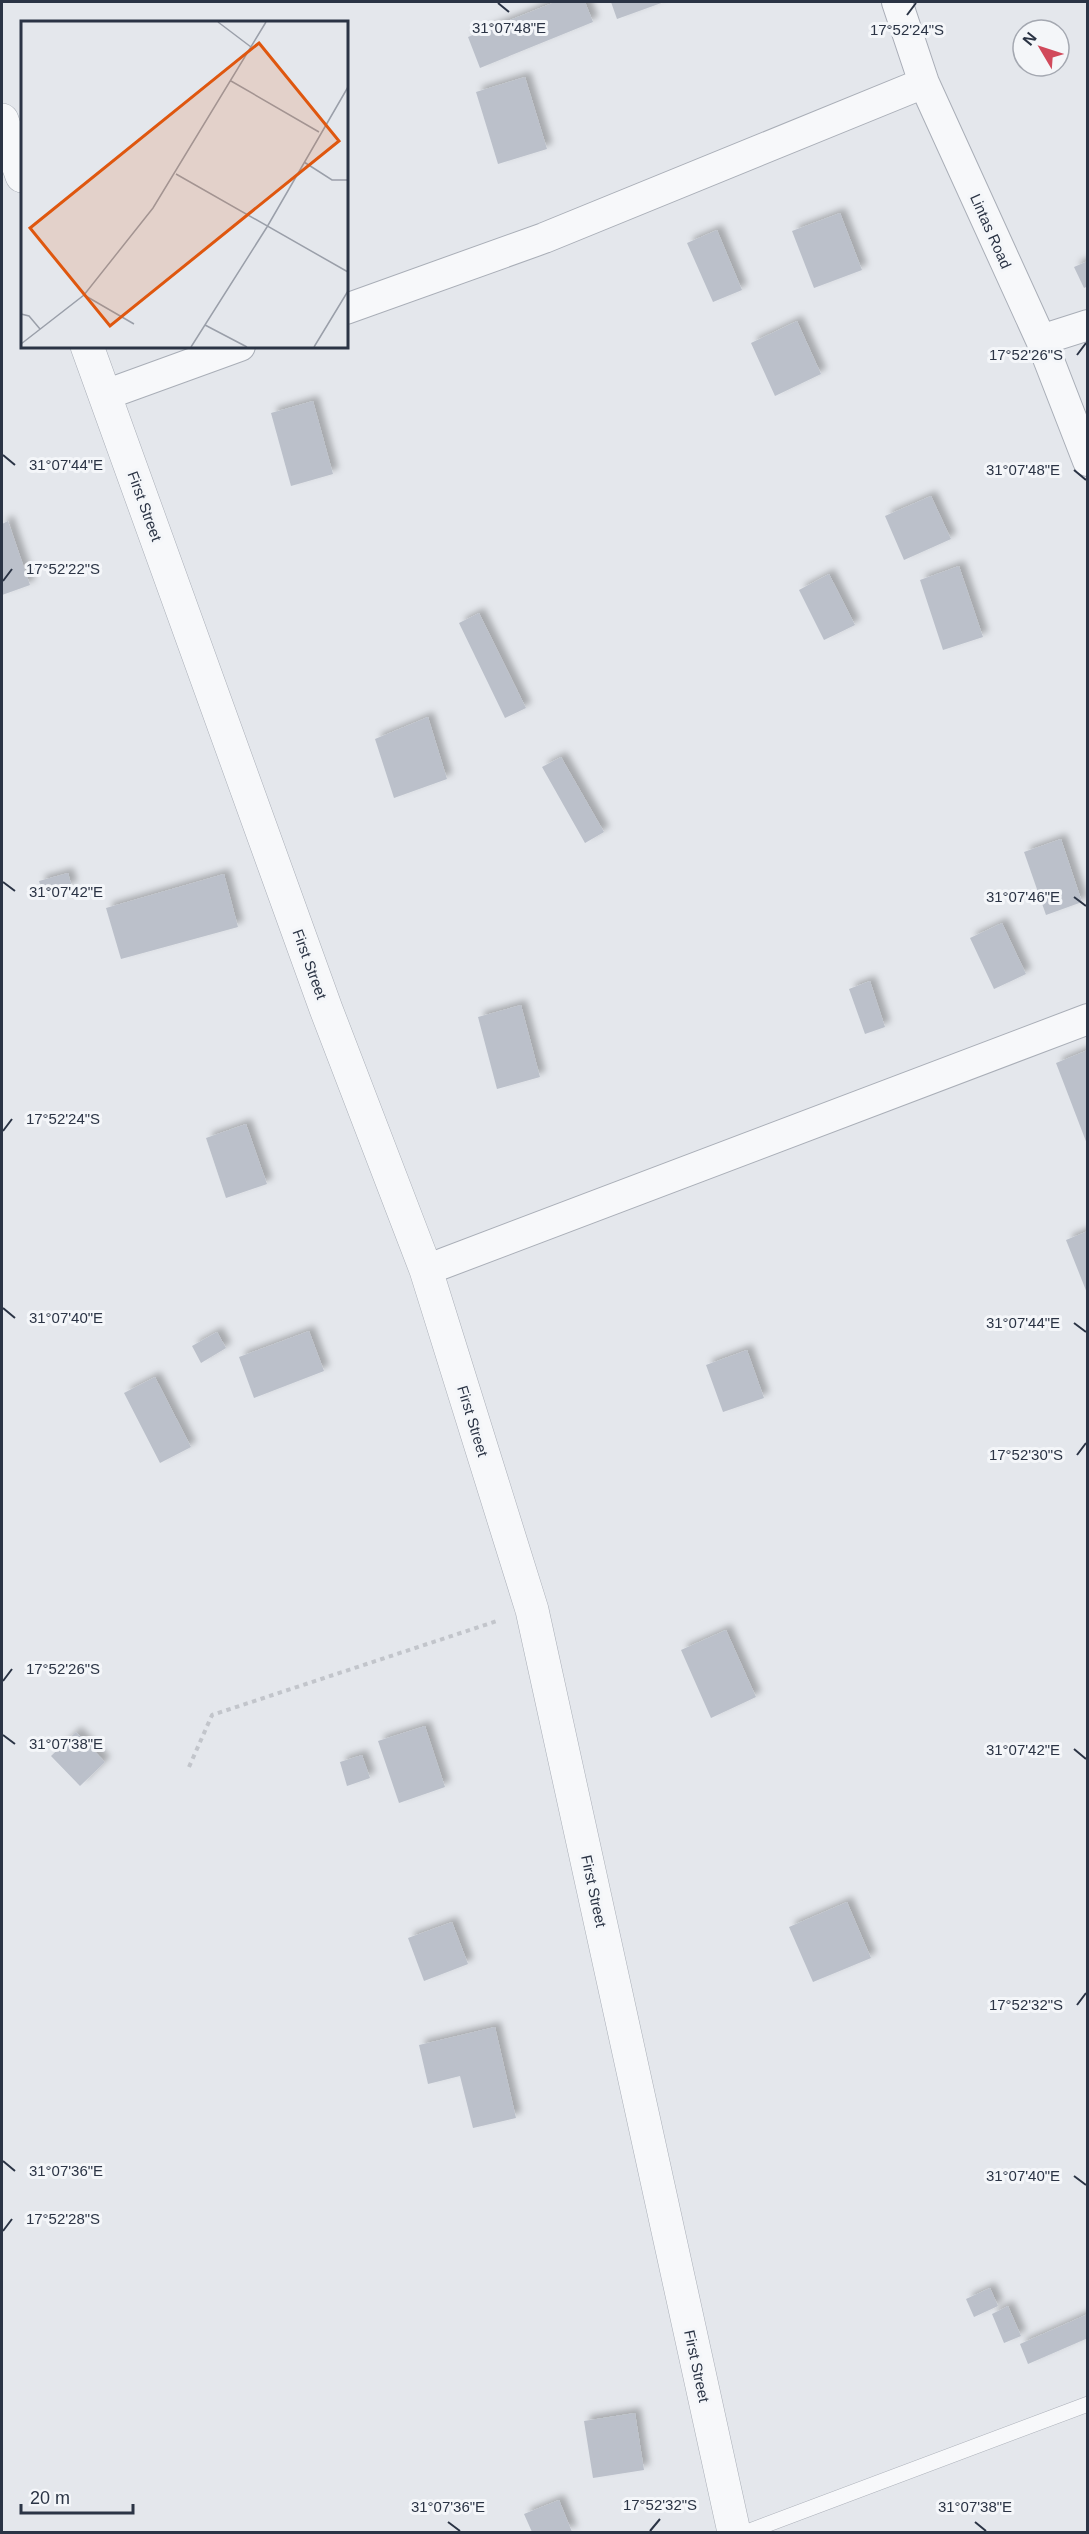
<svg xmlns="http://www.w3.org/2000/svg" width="1089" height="2534" font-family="Helvetica,sans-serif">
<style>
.building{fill:#bbc0ca;filter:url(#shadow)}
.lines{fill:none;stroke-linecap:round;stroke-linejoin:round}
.service-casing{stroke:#a9aeb7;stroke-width:16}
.minor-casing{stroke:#a9aeb7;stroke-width:32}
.tertiary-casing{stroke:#a9aeb7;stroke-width:34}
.path{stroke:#c2c5cb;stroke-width:4;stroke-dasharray:4.5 4.5;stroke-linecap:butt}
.service{stroke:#f7f8fa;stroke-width:15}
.minor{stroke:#f7f8fa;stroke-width:30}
.tertiary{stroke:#f7f8fa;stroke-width:33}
.ticks{fill:none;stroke:#2b3445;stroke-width:2}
.labels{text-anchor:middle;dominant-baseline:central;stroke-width:6;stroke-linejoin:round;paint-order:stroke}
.street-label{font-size:15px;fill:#2b3445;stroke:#f4f6f9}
.inset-road{fill:none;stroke:#9a9fa9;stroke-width:1.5}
.view{fill:#df570f;fill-opacity:0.15;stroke:#df570f;stroke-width:3}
.inset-edge{fill:none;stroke:#2b3445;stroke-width:3}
.ticks-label{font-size:15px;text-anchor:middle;fill:#2b3445;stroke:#f4f6f9;stroke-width:6;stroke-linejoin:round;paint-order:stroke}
</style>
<defs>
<filter id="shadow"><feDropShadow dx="5.5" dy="-5.5" stdDeviation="3" flood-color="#0004"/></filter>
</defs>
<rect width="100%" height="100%" fill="#e4e7ec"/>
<path class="building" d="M 555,2 L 585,2 L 593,22 L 480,68 L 468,37 Z
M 611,2 L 664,2 L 617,19 Z
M 525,77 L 547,149 L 498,164 L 476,92 Z
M 840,213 L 862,270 L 814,288 L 792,231 Z
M 717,230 L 742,290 L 713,302 L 687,243 Z
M 1088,261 L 1088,286 L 1084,288 L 1074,267 Z
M 797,321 L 821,374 L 775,396 L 751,343 Z
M 313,401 L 333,474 L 291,486 L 271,413 Z
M 931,496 L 951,539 L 904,560 L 885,516 Z
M 8,521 L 30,585 L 2,595 L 2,524 Z
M 959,566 L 983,637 L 943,650 L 920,580 Z
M 829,574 L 855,625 L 824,640 L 799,590 Z
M 479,613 L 526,708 L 505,718 L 459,623 Z
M 428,717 L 447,779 L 394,798 L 375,739 Z
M 561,757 L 604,832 L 585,843 L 542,767 Z
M 1061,839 L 1082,902 L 1046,915 L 1024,852 Z
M 68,873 L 72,887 L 43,895 L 39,881 Z
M 224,874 L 238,927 L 121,959 L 106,908 Z
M 1002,923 L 1026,974 L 994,989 L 970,938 Z
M 870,981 L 885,1027 L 865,1034 L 849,989 Z
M 521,1005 L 540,1077 L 497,1089 L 478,1017 Z
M 1088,1050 L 1088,1144 L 1087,1144 L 1056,1063 Z
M 246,1124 L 267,1184 L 226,1198 L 206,1138 Z
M 1088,1231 L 1088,1293 L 1087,1293 L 1066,1240 Z
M 309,1331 L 324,1371 L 254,1398 L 239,1357 Z
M 217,1332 L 226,1348 L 201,1363 L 192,1346 Z
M 747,1350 L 764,1398 L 723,1412 L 706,1365 Z
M 155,1377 L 191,1447 L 160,1463 L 124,1393 Z
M 726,1630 L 756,1697 L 711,1718 L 681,1650 Z
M 425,1726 L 445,1787 L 399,1803 L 378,1741 Z
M 76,1732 L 105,1762 L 80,1786 L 51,1756 Z
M 362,1755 L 370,1778 L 347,1786 L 340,1762 Z
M 847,1902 L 871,1958 L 813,1982 L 789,1927 Z
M 452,1922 L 468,1964 L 424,1981 L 408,1938 Z
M 495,2027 L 516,2118 L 473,2128 L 460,2076 L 428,2084 L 419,2045 Z
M 990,2288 L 998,2306 L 974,2317 L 966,2299 Z
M 1008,2306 L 1021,2336 L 1004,2343 L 992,2314 Z
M 1088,2314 L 1088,2338 L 1028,2364 L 1020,2344 Z
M 635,2413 L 644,2470 L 593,2478 L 584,2421 Z
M 559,2500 L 572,2532 L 532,2532 L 524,2514 Z"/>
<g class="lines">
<defs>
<path id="service" d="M 747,2532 L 1088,2404"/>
<path id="minor" d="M 897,2 L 924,83 L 1041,340 L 1088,461
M 346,309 L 544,238 L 924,83
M 1041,340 L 1088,325
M 105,395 L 240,346
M 426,1270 L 1088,1019"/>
<path id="tertiary" d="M 2,120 L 22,176
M 87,346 L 326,1009 L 426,1270 L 532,1610 L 734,2532"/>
</defs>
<use href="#service" class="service-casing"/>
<use href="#minor" class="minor-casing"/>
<use href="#tertiary" class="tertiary-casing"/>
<path class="path" d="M 189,1767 L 212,1715 L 497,1621"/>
<use href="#service" class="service"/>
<use href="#minor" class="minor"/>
<use href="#tertiary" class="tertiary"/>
</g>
<path class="ticks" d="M 498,3 L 509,12M 907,15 L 916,3M 1077,355 L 1086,343M 3,455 L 15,465M 1074,470 L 1086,480M 3,581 L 12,569M 3,882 L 15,891M 1074,897 L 1086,906M 3,1131 L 12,1119M 3,1308 L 15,1318M 1074,1323 L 1086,1332M 1077,1455 L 1086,1443M 3,1681 L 12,1669M 3,1735 L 15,1744M 1074,1749 L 1086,1759M 1077,2005 L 1086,1993M 3,2161 L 15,2171M 1074,2176 L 1086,2185M 3,2231 L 12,2219M 448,2522 L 460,2531M 975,2522 L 986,2531M 650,2531 L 660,2519"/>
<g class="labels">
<g class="street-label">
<text transform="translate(991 231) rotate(66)">Lintas Road</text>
<text transform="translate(145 506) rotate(70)">First Street</text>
<text transform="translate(310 964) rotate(70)">First Street</text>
<text transform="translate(473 1421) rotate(73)">First Street</text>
<text transform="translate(594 1891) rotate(78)">First Street</text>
<text transform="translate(697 2366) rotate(78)">First Street</text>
</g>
</g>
<g transform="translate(21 21)">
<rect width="327" height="327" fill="#e4e7ec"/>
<path class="inset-road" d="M 197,1 L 230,26M 210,60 L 298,111M 283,141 L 311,159 L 327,159M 155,153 L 327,251M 63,274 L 113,303M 0,293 L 8,295 L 19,308M 184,304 L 226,326M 0,323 L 63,274 L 132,187 L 245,1M 170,326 L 246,206 L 327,66M 293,326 L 327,270"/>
<path class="view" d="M 238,22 L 318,120 L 89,305 L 9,207 Z"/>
<rect width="327" height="327" class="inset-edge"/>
</g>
<g class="ticks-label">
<text x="509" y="33">31°07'48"E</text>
<text x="907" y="35">17°52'24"S</text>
<text x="1026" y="360">17°52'26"S</text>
<text x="66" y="470">31°07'44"E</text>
<text x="1023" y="475">31°07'48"E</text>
<text x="63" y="574">17°52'22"S</text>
<text x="66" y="897">31°07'42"E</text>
<text x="1023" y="902">31°07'46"E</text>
<text x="63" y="1124">17°52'24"S</text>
<text x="66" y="1323">31°07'40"E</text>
<text x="1023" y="1328">31°07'44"E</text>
<text x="1026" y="1460">17°52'30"S</text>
<text x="63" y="1674">17°52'26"S</text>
<text x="66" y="1749">31°07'38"E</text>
<text x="1023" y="1755">31°07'42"E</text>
<text x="1026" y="2010">17°52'32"S</text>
<text x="66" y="2176">31°07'36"E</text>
<text x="1023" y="2181">31°07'40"E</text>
<text x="63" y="2224">17°52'28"S</text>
<text x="660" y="2510">17°52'32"S</text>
<text x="448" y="2512">31°07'36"E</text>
<text x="975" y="2512">31°07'38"E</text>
</g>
<rect width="1089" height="2534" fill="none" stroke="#2b3445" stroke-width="6"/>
<g transform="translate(1041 48) rotate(309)"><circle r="28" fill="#f4f6f9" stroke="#a4a8b1" stroke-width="1.5"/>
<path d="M0-4.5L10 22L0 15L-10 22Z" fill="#d1495b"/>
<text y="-9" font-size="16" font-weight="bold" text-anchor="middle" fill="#2b3445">N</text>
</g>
<path d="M21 2504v9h112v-9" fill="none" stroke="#2b3445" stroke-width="3"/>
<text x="30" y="2504" font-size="18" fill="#2b3445" stroke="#f4f6f9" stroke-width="4.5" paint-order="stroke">20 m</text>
</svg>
